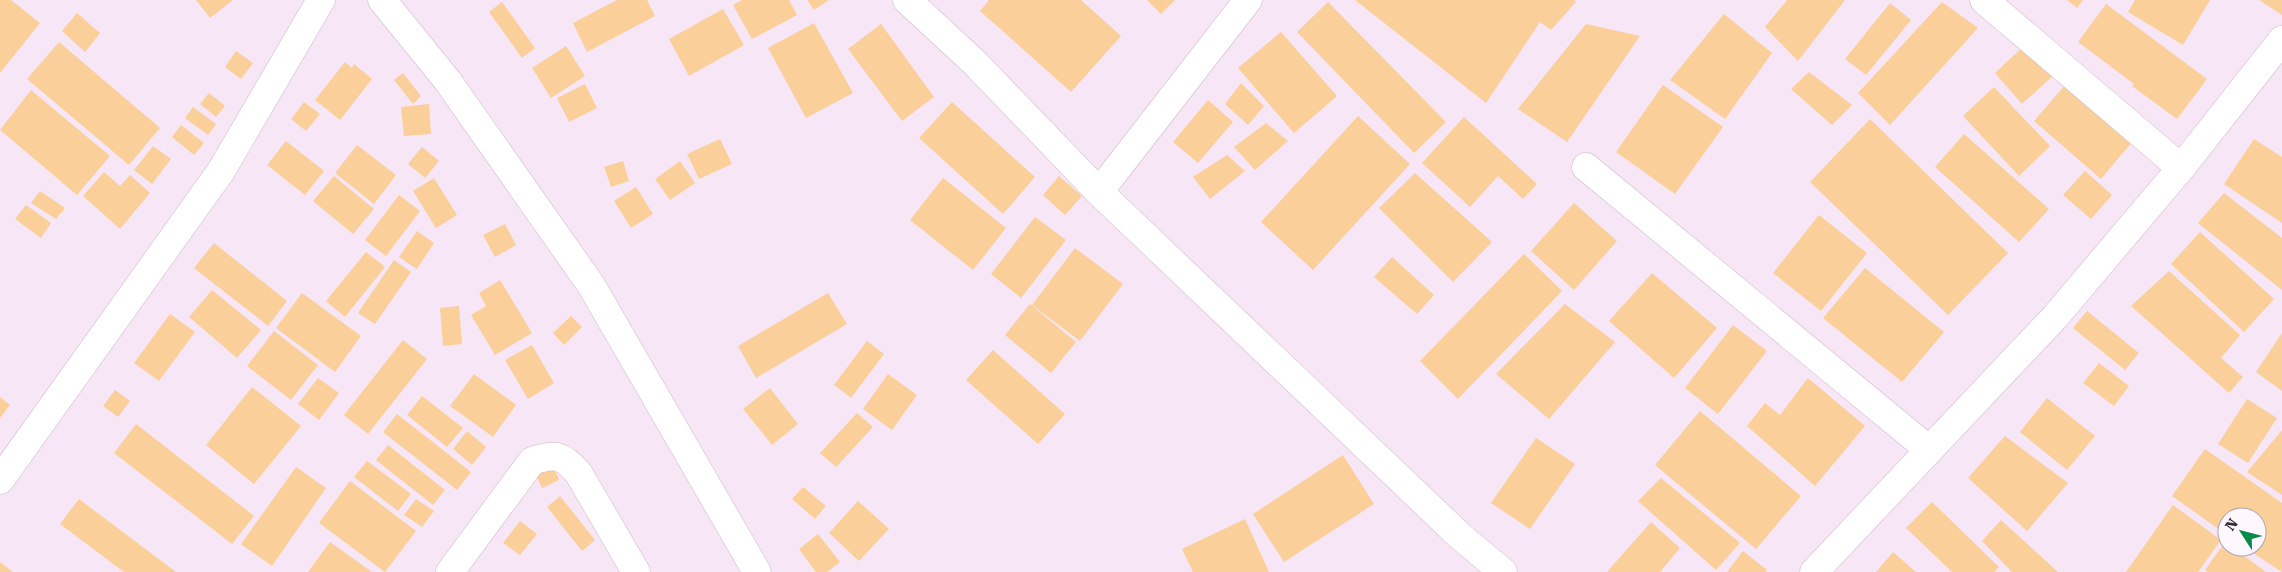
<svg xmlns="http://www.w3.org/2000/svg" width="2282" height="572" font-family="'Roboto Serif',serif">
<style>
.building{fill:#facf99}
.lines{fill:none;stroke-linecap:round;stroke-linejoin:round}
.minor-casing{stroke:#cbbaca;stroke-width:29}
.minor{stroke:#fff;stroke-width:28}
</style>
<rect width="100%" height="100%" fill="#f7e6f6"/>
<path class="building" d="M 0,0 L 11,0 L 40,23 L 0,73 Z
M 196,0 L 233,0 L 210,18 Z
M 617,0 L 647,0 L 655,16 L 587,52 L 573,23 Z
M 742,0 L 789,0 L 797,15 L 752,39 L 733,5 Z
M 807,0 L 829,0 L 814,10 Z
M 989,0 L 1081,0 L 1121,36 L 1071,92 L 980,11 Z
M 1147,0 L 1175,0 L 1161,14 Z
M 1355,0 L 1574,0 L 1576,2 L 1551,30 L 1540,22 L 1486,103 Z
M 1787,0 L 1845,0 L 1798,61 L 1765,27 Z
M 2067,0 L 2083,0 L 2077,8 Z
M 2135,0 L 2210,0 L 2183,45 L 2128,12 Z
M 2259,0 L 2282,0 L 2282,15 Z
M 502,2 L 535,48 L 522,58 L 489,12 Z
M 1328,2 L 1446,122 L 1414,153 L 1297,32 Z
M 1942,2 L 1978,28 L 1890,125 L 1858,93 Z
M 1890,3 L 1911,20 L 1866,75 L 1845,59 Z
M 2106,4 L 2207,79 L 2177,119 L 2132,86 L 2134,84 L 2078,42 Z
M 723,9 L 744,45 L 689,76 L 669,39 Z
M 77,13 L 100,33 L 85,52 L 62,31 Z
M 1724,14 L 1772,53 L 1725,119 L 1670,80 Z
M 814,23 L 853,93 L 806,118 L 768,48 Z
M 881,24 L 934,97 L 902,121 L 848,49 Z
M 1586,24 L 1640,36 L 1567,142 L 1518,109 Z
M 1281,32 L 1337,96 L 1294,133 L 1238,68 Z
M 59,42 L 160,128 L 129,165 L 27,79 Z
M 2027,43 L 2055,74 L 2022,104 L 1995,73 Z
M 566,46 L 585,76 L 551,98 L 532,68 Z
M 236,51 L 253,63 L 241,79 L 225,67 Z
M 345,62 L 352,68 L 354,64 L 372,79 L 340,120 L 315,100 Z
M 1809,72 L 1852,105 L 1832,125 L 1791,89 Z
M 403,73 L 421,96 L 413,104 L 394,80 Z
M 1241,83 L 1264,106 L 1248,125 L 1225,104 Z
M 585,84 L 597,108 L 569,122 L 557,98 Z
M 2066,84 L 2133,141 L 2101,179 L 2034,121 Z
M 1663,85 L 1723,127 L 1675,194 L 1616,152 Z
M 1994,87 L 2050,146 L 2019,176 L 1963,116 Z
M 31,90 L 110,156 L 77,195 L 0,130 Z
M 209,93 L 225,106 L 216,117 L 200,104 Z
M 1208,100 L 1233,122 L 1198,163 L 1173,142 Z
M 304,102 L 320,114 L 306,131 L 291,119 Z
M 952,102 L 1035,177 L 1003,214 L 919,138 Z
M 429,104 L 431,134 L 404,136 L 401,107 Z
M 193,107 L 216,124 L 208,135 L 185,118 Z
M 1358,116 L 1410,164 L 1313,270 L 1261,222 Z
M 1464,117 L 1537,184 L 1523,199 L 1498,176 L 1470,207 L 1422,163 Z
M 1870,119 L 2008,253 L 1948,315 L 1810,182 Z
M 1266,123 L 1288,141 L 1255,170 L 1234,147 Z
M 181,125 L 204,143 L 194,155 L 172,137 Z
M 1964,134 L 2049,209 L 2019,242 L 1935,167 Z
M 720,139 L 732,164 L 699,179 L 687,154 Z
M 2254,139 L 2282,157 L 2282,223 L 2224,184 Z
M 286,141 L 324,171 L 305,195 L 267,165 Z
M 357,145 L 396,175 L 374,204 L 335,173 Z
M 153,146 L 171,159 L 152,184 L 134,170 Z
M 422,147 L 439,161 L 425,178 L 408,164 Z
M 1227,155 L 1245,171 L 1210,199 L 1193,177 Z
M 623,161 L 629,181 L 611,187 L 604,167 Z
M 680,161 L 695,183 L 670,200 L 655,179 Z
M 2085,171 L 2112,195 L 2091,219 L 2063,195 Z
M 104,172 L 120,186 L 130,175 L 150,193 L 120,229 L 83,196 Z
M 1415,173 L 1492,242 L 1453,282 L 1379,208 Z
M 334,176 L 374,209 L 353,234 L 313,201 Z
M 1059,176 L 1082,196 L 1065,215 L 1043,195 Z
M 434,178 L 457,215 L 436,228 L 413,191 Z
M 943,178 L 1006,228 L 973,270 L 910,220 Z
M 636,187 L 653,214 L 631,228 L 614,201 Z
M 40,191 L 65,208 L 56,219 L 31,203 Z
M 2224,193 L 2282,238 L 2282,290 L 2198,223 Z
M 399,195 L 420,211 L 386,256 L 365,240 Z
M 1574,203 L 1617,241 L 1574,290 L 1531,251 Z
M 26,205 L 51,223 L 41,238 L 15,219 Z
M 1819,215 L 1867,253 L 1821,311 L 1773,273 Z
M 1035,217 L 1066,240 L 1021,298 L 991,274 Z
M 505,224 L 516,245 L 495,257 L 483,235 Z
M 417,231 L 434,243 L 417,269 L 399,257 Z
M 2200,232 L 2274,299 L 2244,332 L 2171,264 Z
M 214,243 L 287,301 L 268,326 L 194,268 Z
M 1075,248 L 1123,284 L 1080,341 L 1032,305 Z
M 366,252 L 385,267 L 345,317 L 326,301 Z
M 1524,254 L 1562,291 L 1458,399 L 1420,361 Z
M 1392,257 L 1434,295 L 1417,314 L 1374,277 Z
M 394,260 L 411,272 L 375,324 L 358,313 Z
M 1865,268 L 1944,332 L 1902,382 L 1823,318 Z
M 2169,271 L 2240,335 L 2221,358 L 2243,377 L 2229,393 L 2131,306 Z
M 1652,273 L 1717,328 L 1674,378 L 1609,321 Z
M 500,280 L 532,333 L 495,355 L 471,315 L 486,306 L 479,293 Z
M 212,290 L 261,330 L 237,358 L 189,317 Z
M 302,293 L 361,336 L 335,372 L 276,328 Z
M 828,293 L 847,324 L 756,378 L 738,346 Z
M 1030,304 L 1076,342 L 1051,373 L 1005,335 Z
M 1565,304 L 1615,342 L 1549,419 L 1496,374 Z
M 459,306 L 462,344 L 443,346 L 440,308 Z
M 2087,311 L 2139,353 L 2125,370 L 2073,328 Z
M 170,314 L 195,332 L 159,381 L 134,363 Z
M 571,316 L 582,327 L 564,345 L 553,333 Z
M 1733,325 L 1767,351 L 1718,414 L 1685,388 Z
M 274,331 L 318,365 L 291,400 L 247,366 Z
M 2282,333 L 2282,391 L 2256,372 Z
M 403,340 L 427,359 L 368,434 L 344,415 Z
M 867,341 L 884,354 L 851,398 L 834,385 Z
M 532,345 L 554,383 L 528,399 L 505,360 Z
M 993,350 L 1065,414 L 1038,444 L 966,380 Z
M 2099,363 L 2129,386 L 2114,406 L 2083,383 Z
M 474,374 L 516,405 L 493,437 L 450,406 Z
M 888,374 L 917,395 L 892,430 L 863,409 Z
M 318,378 L 339,393 L 319,420 L 298,404 Z
M 1808,378 L 1865,426 L 1815,486 L 1747,426 L 1765,403 L 1780,415 Z
M 252,387 L 301,426 L 254,484 L 206,445 Z
M 770,388 L 798,424 L 772,445 L 743,409 Z
M 115,390 L 130,401 L 118,417 L 103,406 Z
M 422,396 L 463,428 L 447,447 L 407,415 Z
M 0,397 L 10,405 L 0,418 Z
M 2047,398 L 2095,436 L 2067,470 L 2020,432 Z
M 2247,399 L 2277,418 L 2248,463 L 2218,444 Z
M 1700,411 L 1801,496 L 1756,549 L 1655,465 Z
M 857,413 L 873,427 L 836,467 L 820,453 Z
M 397,414 L 471,472 L 457,490 L 383,432 Z
M 136,424 L 254,516 L 232,544 L 114,453 Z
M 2282,430 L 2282,495 L 2247,472 Z
M 467,431 L 486,447 L 472,465 L 453,449 Z
M 2005,436 L 2068,483 L 2027,531 L 1968,478 Z
M 1536,438 L 1575,464 L 1530,529 L 1491,503 Z
M 388,445 L 445,490 L 433,505 L 376,460 Z
M 2205,449 L 2282,503 L 2282,572 L 2244,547 L 2257,547 L 2257,517 L 2227,517 L 2227,535 L 2172,496 Z
M 1343,455 L 1374,504 L 1284,562 L 1253,514 Z
M 367,461 L 411,494 L 398,511 L 354,477 Z
M 553,465 L 559,480 L 542,488 L 535,473 Z
M 296,467 L 326,488 L 272,566 L 241,544 Z
M 1661,478 L 1740,543 L 1716,570 L 1638,501 Z
M 350,481 L 416,531 L 385,572 L 319,523 Z
M 803,487 L 826,506 L 815,519 L 792,499 Z
M 560,496 L 595,540 L 582,551 L 547,507 Z
M 79,499 L 176,572 L 124,572 L 60,524 Z
M 416,499 L 434,511 L 422,527 L 404,515 Z
M 858,501 L 889,529 L 859,561 L 829,533 Z
M 1932,502 L 1999,567 L 1994,572 L 1952,572 L 1906,528 Z
M 2173,505 L 2221,540 L 2198,572 L 2126,572 Z
M 1245,519 L 1269,572 L 1193,572 L 1182,549 Z
M 2001,520 L 2058,572 L 2012,572 L 1982,541 Z
M 520,521 L 537,534 L 520,555 L 503,543 Z
M 1651,522 L 1680,548 L 1660,572 L 1607,572 Z
M 818,534 L 840,562 L 827,572 L 816,572 L 799,549 Z
M 330,542 L 372,572 L 308,572 Z
M 2225,542 L 2227,547 L 2232,547 L 2266,572 L 2208,572 L 2205,570 Z
M 1743,551 L 1767,570 L 1766,572 L 1727,572 Z
M 1893,552 L 1916,572 L 1876,572 Z
M 0,562 L 13,572 L 0,572 Z"/>
<g class="lines">
<defs>
<path id="minor" d="M 382,0 L 447,80 L 591,285 L 757,572
M 907,0 L 975,63 L 1099,192 L 1460,536 L 1503,572
M 1984,0 L 2181,168
M 1586,167 L 1928,449
M 1099,192 L 1248,0
M 0,480 L 221,171 L 321,0
M 450,572 L 532,461 C 556,453 563,455 579,474 L 636,572
M 1814,572 L 2055,317 L 2181,168 L 2282,40"/>
</defs>
<use href="#minor" class="minor-casing"/>
<use href="#minor" class="minor"/>
</g>
<g transform="translate(2242 532) rotate(306)"><circle r="24" fill="#fef7fe" stroke="#ada6ac"/>
<path d="M0-4L9 19L0 12L-9 19Z" fill="#058a47"/>
<text y="-8" font-size="14" font-weight="bold" text-anchor="middle" fill="#332c32">N</text>
</g>
</svg>
